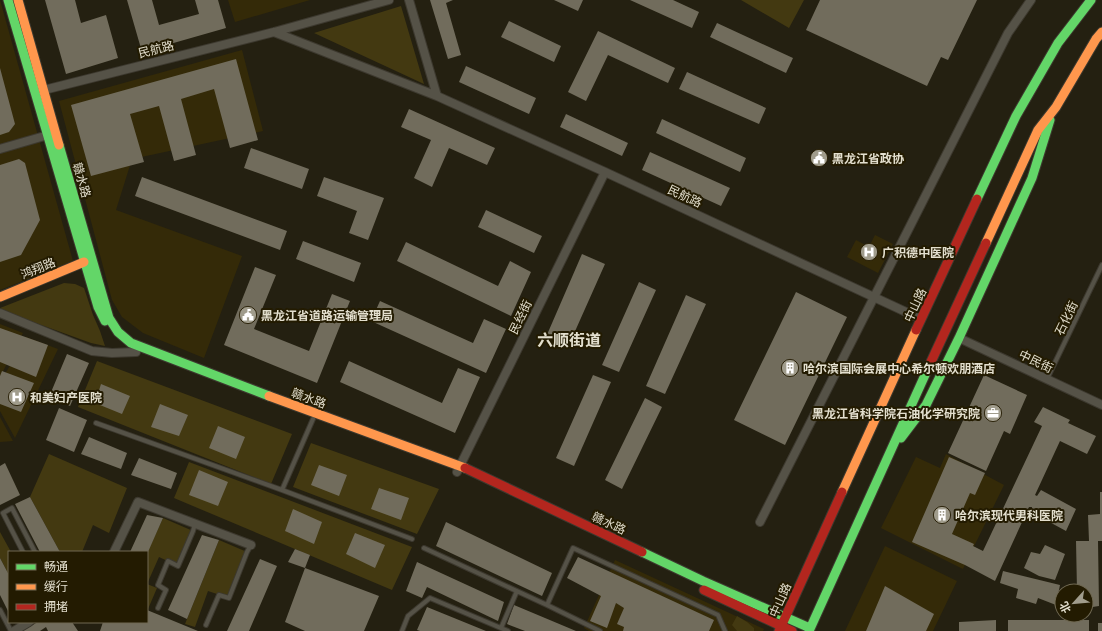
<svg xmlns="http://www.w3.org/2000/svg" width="1102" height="631" font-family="Cabin,'Noto Sans SC',sans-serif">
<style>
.built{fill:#342a08}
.green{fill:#433911}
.building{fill:#716c5c}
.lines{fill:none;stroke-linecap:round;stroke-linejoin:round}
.lane-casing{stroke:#3d392f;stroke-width:6}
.street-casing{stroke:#3d392f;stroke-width:10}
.fast-casing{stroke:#3d392f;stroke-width:11}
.slow-casing{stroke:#3d392f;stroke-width:11}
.jam-casing{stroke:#3d392f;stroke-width:11}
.lane{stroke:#555247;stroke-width:4}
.street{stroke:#555247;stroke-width:8}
.fast{stroke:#63d668;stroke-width:9}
.slow{stroke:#ff974d;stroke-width:9}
.jam{stroke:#b3261e;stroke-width:9}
.labels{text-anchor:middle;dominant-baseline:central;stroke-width:4;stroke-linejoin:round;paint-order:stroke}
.street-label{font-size:12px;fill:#e3dfce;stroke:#231b01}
.poi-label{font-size:12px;font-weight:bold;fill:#e3dfce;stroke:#231b01;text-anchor:start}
.district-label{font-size:16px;font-weight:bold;fill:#e3dfce;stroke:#231b01}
</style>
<rect width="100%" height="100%" fill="#242011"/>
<path class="built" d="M 0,0 L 73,261 L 0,290 Z
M 228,0 L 310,0 L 235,22 Z
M 242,50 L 263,131 L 132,159 L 116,210 L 242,256 L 204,358 L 143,333 L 122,317 L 112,300 L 59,101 Z
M 875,235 L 893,244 L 878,273 L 847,257 L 856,240 L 869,247 Z
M 0,324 L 23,333 L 0,377 Z
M 26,337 L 58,349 L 15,438 L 0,411 L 0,383 Z
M 0,417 L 13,441 L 0,442 Z
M 946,454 L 1004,485 L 963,569 L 881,528 L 916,457 L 940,468 Z
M 885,546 L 957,581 L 933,631 L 845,631 Z
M 615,560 L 764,629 L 763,631 L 589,631 L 584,628 Z"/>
<path class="green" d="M 741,0 L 804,0 L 789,28 Z
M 401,6 L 424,84 L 314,33 Z
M 64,283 L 75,284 L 84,288 L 93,315 L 100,331 L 105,346 L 91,343 L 0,310 L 0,308 Z
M 97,361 L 292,434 L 271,484 L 78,407 Z
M 311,443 L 439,489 L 417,534 L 293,487 Z
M 49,454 L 127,488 L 109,533 L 93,525 L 82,552 L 60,552 L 30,497 Z
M 189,462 L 412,547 L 392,590 L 174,498 Z
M 163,518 L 193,531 L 178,566 L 159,557 L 147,584 L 157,588 L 148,609 L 147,609 L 147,553 Z
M 0,532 L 11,552 L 9,552 L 9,575 L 0,558 Z
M 219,540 L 247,552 L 229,598 L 208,591 L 195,627 L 185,624 Z
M 737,616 L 747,622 L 754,628 L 754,631 L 737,631 L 732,625 Z"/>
<path class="building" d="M 45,0 L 75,0 L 81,23 L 106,15 L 118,58 L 66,74 Z
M 127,0 L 152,0 L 159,25 L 199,14 L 195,0 L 218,0 L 226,28 L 142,52 Z
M 430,0 L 453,0 L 446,3 L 461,55 L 448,59 Z
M 554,0 L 583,0 L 578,11 Z
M 630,0 L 673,0 L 699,12 L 692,28 Z
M 820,0 L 977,0 L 948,60 L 941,57 L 927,86 L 806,30 Z
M 509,21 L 561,46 L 554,62 L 501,37 Z
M 717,23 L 793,58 L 786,73 L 710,37 Z
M 598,31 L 675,68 L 668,83 L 608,55 L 586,101 L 568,92 Z
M 236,59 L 258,140 L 230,148 L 214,89 L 181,99 L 196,155 L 174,161 L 159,106 L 130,114 L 144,162 L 91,176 L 71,105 Z
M 466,66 L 536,98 L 529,114 L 459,82 Z
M 0,68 L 15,124 L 9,132 L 0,135 Z
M 687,72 L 766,108 L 759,124 L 679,89 Z
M 409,109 L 495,148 L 487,165 L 449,148 L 432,187 L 414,178 L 431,140 L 401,127 Z
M 566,114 L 628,143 L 622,156 L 560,127 Z
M 662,119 L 746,158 L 740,172 L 656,133 Z
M 251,148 L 309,169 L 302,189 L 244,168 Z
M 650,152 L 730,188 L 721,206 L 642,170 Z
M 19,159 L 25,163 L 40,220 L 21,255 L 0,262 L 0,165 Z
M 142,177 L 287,231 L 280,250 L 135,196 Z
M 324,177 L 384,198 L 368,240 L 349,233 L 357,211 L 317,196 Z
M 486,210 L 542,236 L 534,253 L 478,227 Z
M 303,241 L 361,263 L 354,282 L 296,259 Z
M 406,242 L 498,286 L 510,261 L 531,272 L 511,316 L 397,261 Z
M 582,254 L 605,264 L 568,347 L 546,337 Z
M 255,267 L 276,275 L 254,329 L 309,351 L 332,294 L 350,301 L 317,383 L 224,345 Z
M 639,282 L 656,290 L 619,372 L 602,365 Z
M 796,292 L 847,317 L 785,445 L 734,420 Z
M 686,295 L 706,304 L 665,394 L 646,386 Z
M 380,301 L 473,343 L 484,319 L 506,329 L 486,373 L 371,321 Z
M 0,328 L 48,345 L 36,377 L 0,362 Z
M 67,354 L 89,363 L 70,406 L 49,397 Z
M 349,361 L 442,403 L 458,368 L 480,377 L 455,433 L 340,382 Z
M 2,371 L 34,383 L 21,412 L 0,404 L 0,376 Z
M 593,375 L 611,382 L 574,466 L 556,458 Z
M 984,375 L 1027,395 L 1010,434 L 1004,431 L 986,471 L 948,453 Z
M 101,384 L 130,396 L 122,414 L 95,403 Z
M 645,398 L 662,407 L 622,489 L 605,480 Z
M 160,404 L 188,415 L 179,436 L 151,427 Z
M 1043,407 L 1070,420 L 1068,423 L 1096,436 L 1087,454 L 1060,441 L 1035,495 L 1037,496 L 1041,490 L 1076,509 L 1066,531 L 1031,512 L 1032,507 L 1029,507 L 995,581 L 965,565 L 912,542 L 949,457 L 985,473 L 975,495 L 970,493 L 952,534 L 974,544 L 973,546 L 983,551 L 1042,426 L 1034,422 Z
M 59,408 L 87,420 L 74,452 L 46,440 Z
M 218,426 L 245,437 L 236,459 L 209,448 Z
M 89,437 L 127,453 L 121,469 L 81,454 Z
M 139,458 L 177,473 L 171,489 L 131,475 Z
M 5,463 L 20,495 L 0,505 L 0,466 Z
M 319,465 L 347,475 L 339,496 L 311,485 Z
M 199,470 L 228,482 L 218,506 L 189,495 Z
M 379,488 L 409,498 L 401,520 L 371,509 Z
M 1100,492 L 1102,492 L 1102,541 L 1098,541 L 1099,606 L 1086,608 L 1086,591 L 1077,591 L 1076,541 L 1089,541 L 1088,515 L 1100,514 Z
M 30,497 L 60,552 L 40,552 L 15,504 Z
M 293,509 L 322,522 L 314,544 L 285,531 Z
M 147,515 L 163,518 L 148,552 L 130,552 Z
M 446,522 L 552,573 L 542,596 L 436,546 Z
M 355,533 L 385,545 L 375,568 L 346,554 Z
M 202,535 L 219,540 L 187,619 L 168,610 Z
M 1045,545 L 1065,554 L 1055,580 L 1039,576 L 1024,568 L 1031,552 L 1040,554 Z
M 295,549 L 310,555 L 305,568 L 288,562 Z
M 578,557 L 714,620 L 709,631 L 623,631 L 624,627 L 617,624 L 624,608 L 616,603 L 607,628 L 590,621 L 601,596 L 567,578 Z
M 0,558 L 9,575 L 9,613 L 0,595 Z
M 260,559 L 277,566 L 249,631 L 227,631 Z
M 417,562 L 504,602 L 498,621 L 427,587 L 422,598 L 406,591 Z
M 305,568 L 379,596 L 364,631 L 305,631 L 285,622 Z
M 1003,571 L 1060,585 L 1056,605 L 1038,598 L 1036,604 L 1016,598 L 1018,589 L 1000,583 Z
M 885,586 L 934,614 L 926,631 L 866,631 Z
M 514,605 L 576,631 L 525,631 L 507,624 Z
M 427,607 L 486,631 L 420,631 L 417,630 Z
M 147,610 L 198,631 L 100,631 L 103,622 L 147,622 Z
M 996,620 L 996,631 L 959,631 L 959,622 Z
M 1008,620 L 1089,620 L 1089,631 L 1008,631 Z
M 38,622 L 72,622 L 78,631 L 48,631 L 46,627 L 40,631 L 22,631 Z
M 1098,623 L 1102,623 L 1102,631 L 1098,631 Z"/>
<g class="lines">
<defs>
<path id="lane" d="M 1047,379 L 1102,265
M 96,423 L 282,490 L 412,539
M 282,490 L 313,419
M 424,548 L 547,605 L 573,548 L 718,615 L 725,631
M 23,552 L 3,513 L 12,508 L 35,552
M 547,605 L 600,631
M 158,608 L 166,590 L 158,585 L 168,561 L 178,566 L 193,531 L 195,524
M 0,610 L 11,631
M 206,625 L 219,595 L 229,598 L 247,552 L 251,545
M 501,628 L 517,591
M 402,631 L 408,616 L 430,598 L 508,631"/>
<path id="street" d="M 409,0 L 437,96 L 605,172 L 921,319
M 274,32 L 437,96
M 44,90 L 274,32 L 389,0
M 0,149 L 48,135
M 0,313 L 92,351 L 112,353 L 136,352
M 959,338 L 1102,405
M 457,472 L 605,172
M 760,522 L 1008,33 L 1031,0
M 114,552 L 138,502 L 251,545
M 14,631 L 29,622"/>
<path id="fast" d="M 8,0 L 98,307 L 105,321
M 59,145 L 109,318 L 118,332 L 131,343 L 269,396
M 977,199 L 1016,116 L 1058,43 L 1091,0
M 901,438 L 926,405 L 959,338 L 1032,178 L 1050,120
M 642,552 L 703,581 L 810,628
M 809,631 L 930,364"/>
<path id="slow" d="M 18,0 L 59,145
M 986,243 L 1038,130 L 1056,107 L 1096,39 L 1102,32
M 0,297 L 84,262
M 269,396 L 465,468
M 842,492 L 916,330"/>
<path id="jam" d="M 916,330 L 977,199
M 930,364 L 986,243
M 465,468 L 642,552
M 704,590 L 792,631
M 779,631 L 842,492"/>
</defs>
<use href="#lane" class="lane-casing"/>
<use href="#street" class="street-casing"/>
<use href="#fast" class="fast-casing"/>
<use href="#slow" class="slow-casing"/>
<use href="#jam" class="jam-casing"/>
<use href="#lane" class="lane"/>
<use href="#street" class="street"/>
<use href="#fast" class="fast"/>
<use href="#slow" class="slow"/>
<use href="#jam" class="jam"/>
</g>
<defs>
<symbol id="civic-disc" viewBox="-11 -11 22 22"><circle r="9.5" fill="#a09c8c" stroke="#231b01"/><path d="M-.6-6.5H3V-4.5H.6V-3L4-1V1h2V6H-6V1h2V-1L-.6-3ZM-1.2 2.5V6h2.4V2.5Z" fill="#fff"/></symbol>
<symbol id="hospital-disc" viewBox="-11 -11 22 22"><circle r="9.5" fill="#a09c8c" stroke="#231b01"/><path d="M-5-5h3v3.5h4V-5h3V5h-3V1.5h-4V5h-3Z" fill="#fff"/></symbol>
<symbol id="building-disc" viewBox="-11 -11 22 22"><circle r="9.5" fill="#a09c8c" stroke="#231b01"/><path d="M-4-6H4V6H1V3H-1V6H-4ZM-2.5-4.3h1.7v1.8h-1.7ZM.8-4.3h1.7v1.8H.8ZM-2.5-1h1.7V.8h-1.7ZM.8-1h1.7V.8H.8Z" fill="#fff"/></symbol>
<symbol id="office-disc" viewBox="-11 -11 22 22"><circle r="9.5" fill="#a09c8c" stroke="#231b01"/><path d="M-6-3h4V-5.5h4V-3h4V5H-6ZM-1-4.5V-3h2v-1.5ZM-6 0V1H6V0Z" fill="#fff"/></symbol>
</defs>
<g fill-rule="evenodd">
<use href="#civic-disc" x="809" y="148" width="20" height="20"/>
<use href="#hospital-disc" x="859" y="242" width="20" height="20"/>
<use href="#civic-disc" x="238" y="305" width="20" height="20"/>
<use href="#building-disc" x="780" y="358" width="20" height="20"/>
<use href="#hospital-disc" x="7" y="387" width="20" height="20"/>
<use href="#office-disc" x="983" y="403" width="20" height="20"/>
<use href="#building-disc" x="932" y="505" width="20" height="20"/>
</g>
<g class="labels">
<g class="street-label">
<text transform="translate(156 49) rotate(-14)">民航路</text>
<text transform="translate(82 180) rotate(74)">赣水路</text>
<text transform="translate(685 196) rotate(25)">民航路</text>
<text transform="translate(38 268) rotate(-22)">鸿翔路</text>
<text transform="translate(915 305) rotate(-65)">中山路</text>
<text transform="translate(520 317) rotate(-64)">民经街</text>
<text transform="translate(1066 318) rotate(-64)">石化街</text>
<text transform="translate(1036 361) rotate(26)">中民街</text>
<text transform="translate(309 398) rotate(20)">赣水路</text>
<text transform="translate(609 523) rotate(25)">赣水路</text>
<text transform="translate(780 600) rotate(-66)">中山路</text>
</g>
<g class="poi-label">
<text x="832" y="158">黑龙江省政协</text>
<text x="882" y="252">广积德中医院</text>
<text x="261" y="315">黑龙江省道路运输管理局</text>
<text x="803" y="368">哈尔滨国际会展中心希尔顿欢朋酒店</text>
<text x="30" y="397">和美妇产医院</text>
<text x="980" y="413" text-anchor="end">黑龙江省科学院石油化学研究院</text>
<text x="955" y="515">哈尔滨现代男科医院</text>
</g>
<g class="district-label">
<text x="569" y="340">六顺街道</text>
</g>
</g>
<rect x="8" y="551" width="140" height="72" fill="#231b01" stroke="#706953"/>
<rect x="16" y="564" width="20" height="6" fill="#63d668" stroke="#706953"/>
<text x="44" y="571" font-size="12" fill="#e3dfce">畅通</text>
<rect x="16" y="584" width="20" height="6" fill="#ff974d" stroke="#706953"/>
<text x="44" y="591" font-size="12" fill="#e3dfce">缓行</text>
<rect x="16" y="604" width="20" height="6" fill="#b3261e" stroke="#706953"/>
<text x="44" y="611" font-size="12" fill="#e3dfce">拥堵</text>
<g transform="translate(1074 603) rotate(243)"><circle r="19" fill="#231b01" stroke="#706953"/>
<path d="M0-3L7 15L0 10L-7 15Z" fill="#a09c8c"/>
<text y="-6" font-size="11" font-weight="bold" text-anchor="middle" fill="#e3dfce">北</text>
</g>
</svg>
